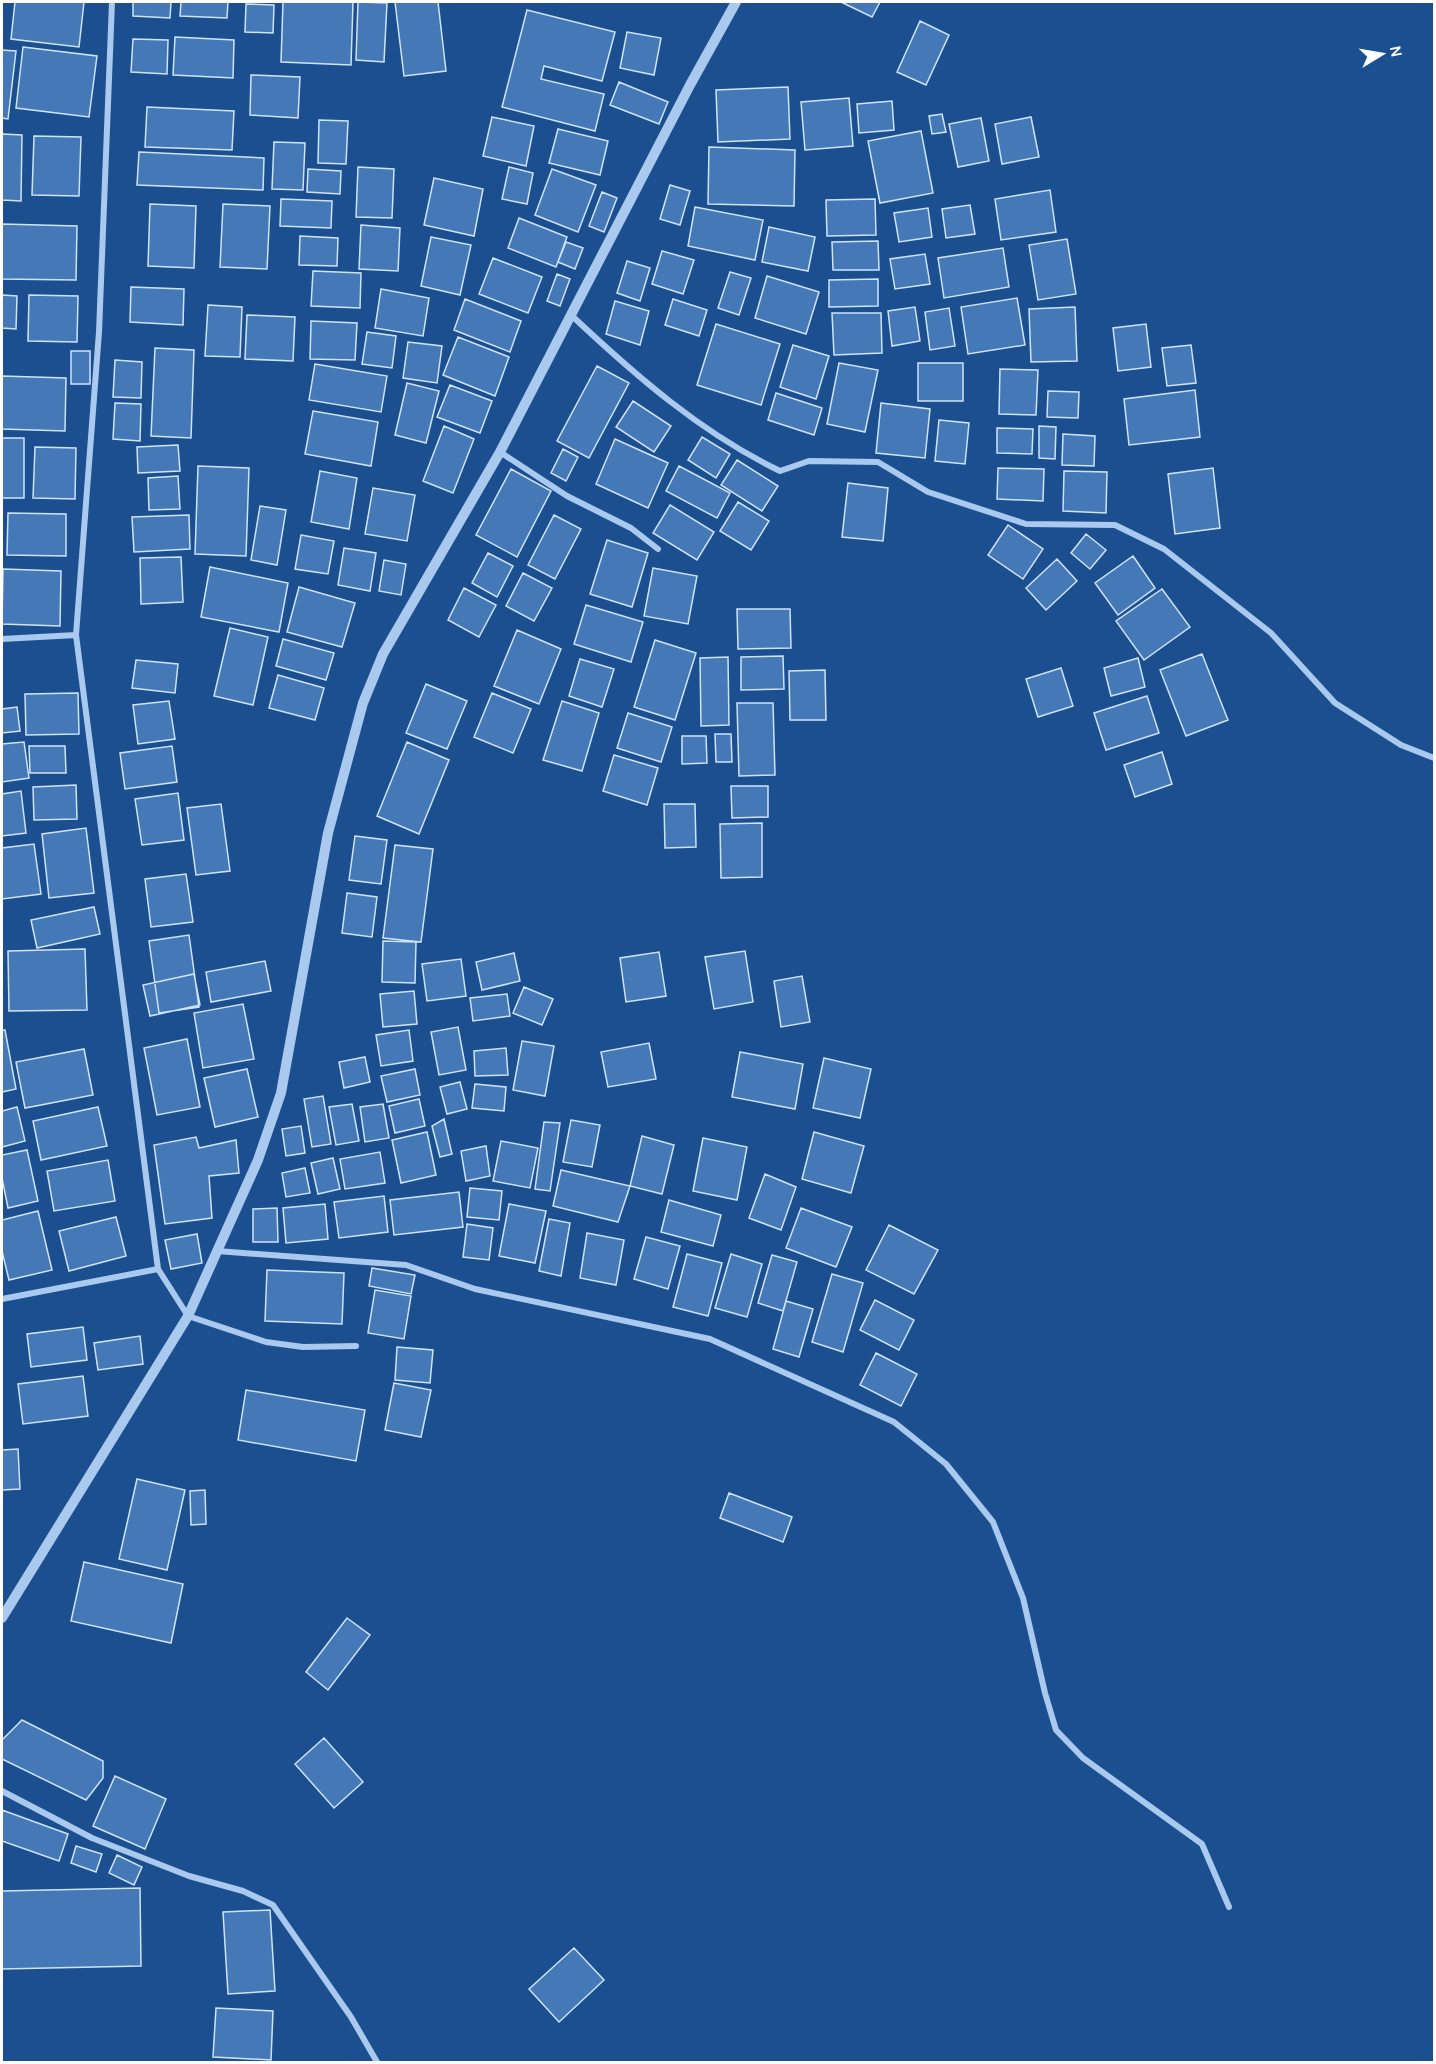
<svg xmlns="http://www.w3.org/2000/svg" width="1436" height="2064" font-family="Karla,sans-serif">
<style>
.building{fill:#4478b7;stroke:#cfe3fa;stroke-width:1.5}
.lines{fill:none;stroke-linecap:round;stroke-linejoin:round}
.minor{stroke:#a9c9ee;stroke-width:6}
.tertiary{stroke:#a9c9ee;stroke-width:10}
</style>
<rect width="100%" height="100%" fill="#1b4f8f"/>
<path class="building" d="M 15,2 L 84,2 L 79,47 L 11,39 Z
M 133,2 L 171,2 L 170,18 L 133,16 Z
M 181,2 L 228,2 L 227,18 L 180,16 Z
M 283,2 L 353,2 L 351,65 L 281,62 Z
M 358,2 L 387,3 L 384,62 L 356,60 Z
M 395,2 L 438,2 L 446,71 L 404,76 Z
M 841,2 L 880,2 L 872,17 Z
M 246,4 L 274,5 L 273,33 L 245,32 Z
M 527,10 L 615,32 L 602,81 L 544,66 L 541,79 L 604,94 L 595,131 L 502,107 Z
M 920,21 L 949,35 L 926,85 L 897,72 Z
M 627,32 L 661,38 L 654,75 L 620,68 Z
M 175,37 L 234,40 L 233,78 L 173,75 Z
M 133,39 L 168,40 L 167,74 L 131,72 Z
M 23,47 L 97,56 L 89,117 L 16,108 Z
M 2,50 L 16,51 L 8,119 L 2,118 Z
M 251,75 L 300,77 L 298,118 L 250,115 Z
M 619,82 L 668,102 L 659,124 L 610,105 Z
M 788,87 L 790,139 L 718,142 L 716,90 Z
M 849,98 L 853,146 L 805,150 L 801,102 Z
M 892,101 L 894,130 L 859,133 L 857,104 Z
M 147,107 L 234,111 L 232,150 L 145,147 Z
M 942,114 L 946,132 L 932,134 L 929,116 Z
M 492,117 L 534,126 L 526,166 L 483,156 Z
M 1031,117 L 1039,157 L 1002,164 L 995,124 Z
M 981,118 L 989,161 L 958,167 L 949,124 Z
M 319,120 L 348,121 L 346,164 L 318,163 Z
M 558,129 L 608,141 L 600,175 L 549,163 Z
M 921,131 L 933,193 L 880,203 L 868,141 Z
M 2,134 L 22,135 L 21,201 L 2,200 Z
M 34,136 L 81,137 L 79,196 L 32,195 Z
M 274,142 L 305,143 L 303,190 L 272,189 Z
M 709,147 L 795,150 L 794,206 L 708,204 Z
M 139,152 L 264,158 L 263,190 L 137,185 Z
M 358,167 L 394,169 L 392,218 L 356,217 Z
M 509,167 L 533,173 L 527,204 L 502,199 Z
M 308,169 L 341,171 L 340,194 L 307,192 Z
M 552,169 L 596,185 L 578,232 L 535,215 Z
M 434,178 L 483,189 L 474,236 L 424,225 Z
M 670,185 L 690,191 L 680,225 L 660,219 Z
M 1050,190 L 1056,232 L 1001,240 L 995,199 Z
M 602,192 L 617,198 L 604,232 L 589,226 Z
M 281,199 L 332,201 L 331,228 L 280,226 Z
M 875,199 L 876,235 L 827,236 L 826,200 Z
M 150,204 L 196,206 L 194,268 L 148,266 Z
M 223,204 L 270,206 L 267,269 L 220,267 Z
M 970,205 L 975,234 L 946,238 L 942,209 Z
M 695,207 L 763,220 L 755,260 L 688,246 Z
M 928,208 L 932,237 L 899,242 L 894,213 Z
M 519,218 L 567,237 L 556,267 L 508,248 Z
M 2,224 L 77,226 L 76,280 L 2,279 Z
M 361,225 L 400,228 L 398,271 L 359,269 Z
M 769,227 L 815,237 L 808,271 L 762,262 Z
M 300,236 L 338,238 L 337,266 L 299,265 Z
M 431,237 L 471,245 L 460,295 L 421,286 Z
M 1067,239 L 1076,294 L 1038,300 L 1029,245 Z
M 878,241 L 879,270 L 833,270 L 832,242 Z
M 566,242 L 583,248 L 575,269 L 558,262 Z
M 1003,248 L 1009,287 L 944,298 L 938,258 Z
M 662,251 L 694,260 L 683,294 L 652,284 Z
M 925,254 L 930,284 L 895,289 L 890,259 Z
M 493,258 L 542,277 L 528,313 L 479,294 Z
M 627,261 L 650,268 L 640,301 L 617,293 Z
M 313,271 L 361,273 L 360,308 L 311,306 Z
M 730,272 L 751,278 L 739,315 L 718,308 Z
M 557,274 L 570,279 L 560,306 L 547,301 Z
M 767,276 L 819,292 L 806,334 L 755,318 Z
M 878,279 L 878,306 L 829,307 L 829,280 Z
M 131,287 L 184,289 L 183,325 L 130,322 Z
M 381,289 L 429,298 L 423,336 L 375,328 Z
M 2,295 L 17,296 L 16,329 L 2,328 Z
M 29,295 L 78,296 L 77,342 L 28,341 Z
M 1017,298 L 1025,345 L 968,354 L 961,307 Z
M 465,299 L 521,321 L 510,352 L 454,330 Z
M 673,299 L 707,310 L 699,336 L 665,325 Z
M 615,301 L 649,311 L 640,345 L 606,334 Z
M 208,305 L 242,307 L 240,357 L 205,356 Z
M 915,307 L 920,341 L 892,346 L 888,311 Z
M 1075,307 L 1077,361 L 1031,362 L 1029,309 Z
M 949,308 L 955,346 L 930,350 L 925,312 Z
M 832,313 L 881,313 L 882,353 L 834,355 Z
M 247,315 L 295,317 L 293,361 L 245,359 Z
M 311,321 L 357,323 L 355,360 L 310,359 Z
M 716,324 L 780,344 L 761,405 L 697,385 Z
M 1146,324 L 1151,367 L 1118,371 L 1113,328 Z
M 367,332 L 396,336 L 392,368 L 362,364 Z
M 458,337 L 509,357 L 495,396 L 443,375 Z
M 408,342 L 442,346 L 437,383 L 403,378 Z
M 793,345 L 829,356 L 816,399 L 780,387 Z
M 1191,345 L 1196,383 L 1167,386 L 1162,348 Z
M 155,348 L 194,350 L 191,438 L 151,436 Z
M 71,351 L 90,351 L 90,384 L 71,384 Z
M 115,360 L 142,362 L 141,398 L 113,397 Z
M 839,363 L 878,370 L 865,432 L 827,424 Z
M 918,363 L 963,363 L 963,401 L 918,401 Z
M 315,364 L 387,376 L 381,412 L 309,400 Z
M 597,366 L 629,383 L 589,458 L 557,441 Z
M 1000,369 L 1038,370 L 1036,415 L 999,414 Z
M 2,376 L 66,378 L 65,431 L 2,429 Z
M 407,383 L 439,391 L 426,443 L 395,435 Z
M 450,385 L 492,401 L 480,433 L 437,417 Z
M 1195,390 L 1200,437 L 1129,445 L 1124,399 Z
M 1048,391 L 1079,392 L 1078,418 L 1047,417 Z
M 776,393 L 822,408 L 814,435 L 768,420 Z
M 633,401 L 671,426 L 654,452 L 616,427 Z
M 115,403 L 141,404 L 140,441 L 113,439 Z
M 881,403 L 930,409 L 925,458 L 876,453 Z
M 313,411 L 378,422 L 371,466 L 305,454 Z
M 939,420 L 969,423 L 965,464 L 935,461 Z
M 444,426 L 474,439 L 453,493 L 423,481 Z
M 1039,426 L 1056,427 L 1055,459 L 1039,458 Z
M 997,428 L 1033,429 L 1032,454 L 997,453 Z
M 1063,434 L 1095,436 L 1094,466 L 1062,465 Z
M 702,437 L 730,454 L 716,478 L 688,460 Z
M 2,438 L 24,438 L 24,498 L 2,498 Z
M 615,439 L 668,463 L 648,508 L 596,484 Z
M 178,445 L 180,471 L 138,473 L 137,447 Z
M 35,447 L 76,448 L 75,499 L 33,498 Z
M 563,449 L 578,457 L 566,481 L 551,473 Z
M 737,460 L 778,486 L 762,511 L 721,485 Z
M 198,466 L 249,468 L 246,556 L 195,554 Z
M 679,466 L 730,493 L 717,518 L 666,491 Z
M 998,468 L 1044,469 L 1043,501 L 997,499 Z
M 1213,468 L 1220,528 L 1175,534 L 1168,474 Z
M 511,469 L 551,491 L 517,557 L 476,535 Z
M 320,471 L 357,478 L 349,529 L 311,522 Z
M 1064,471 L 1107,472 L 1106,513 L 1063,511 Z
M 178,476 L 180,509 L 149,510 L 148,478 Z
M 848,483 L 888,488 L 883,541 L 842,537 Z
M 373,488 L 415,495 L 407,541 L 365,534 Z
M 738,502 L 769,521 L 751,550 L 720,531 Z
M 670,505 L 714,532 L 697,560 L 653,533 Z
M 260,506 L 286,510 L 277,565 L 251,560 Z
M 8,513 L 66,514 L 66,556 L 7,555 Z
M 189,515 L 190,549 L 134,552 L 132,517 Z
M 554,515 L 581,529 L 555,579 L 528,565 Z
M 1008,525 L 1043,549 L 1023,579 L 988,555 Z
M 1086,534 L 1106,550 L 1090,569 L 1071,553 Z
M 301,535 L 334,541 L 328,574 L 295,569 Z
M 607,540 L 648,553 L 632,607 L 590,594 Z
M 344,548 L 376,553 L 370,591 L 338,585 Z
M 488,553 L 513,566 L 497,597 L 472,583 Z
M 1133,556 L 1155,588 L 1118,615 L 1095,583 Z
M 181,557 L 183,602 L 141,604 L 140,558 Z
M 1057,559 L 1077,581 L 1046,610 L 1026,588 Z
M 384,560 L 406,564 L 401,595 L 379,591 Z
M 210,567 L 288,583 L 279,632 L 201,617 Z
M 653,568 L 697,576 L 688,624 L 644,616 Z
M 3,569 L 61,571 L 60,626 L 2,624 Z
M 523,573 L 552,588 L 534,621 L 506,606 Z
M 299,587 L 355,603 L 342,647 L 287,632 Z
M 464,588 L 496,605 L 479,637 L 448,620 Z
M 1162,589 L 1190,627 L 1144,660 L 1116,621 Z
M 586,605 L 643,622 L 631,662 L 574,644 Z
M 737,609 L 790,609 L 791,648 L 738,649 Z
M 230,628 L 268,637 L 253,705 L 214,696 Z
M 517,630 L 561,649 L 539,704 L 494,686 Z
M 283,639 L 334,653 L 326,680 L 276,666 Z
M 655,640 L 696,653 L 675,720 L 634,707 Z
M 1202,654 L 1228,720 L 1186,736 L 1160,670 Z
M 783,656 L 784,689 L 741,690 L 741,657 Z
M 728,657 L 729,725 L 701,726 L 700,658 Z
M 1138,658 L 1145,687 L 1111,696 L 1104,668 Z
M 580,659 L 614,669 L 602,707 L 569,696 Z
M 136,660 L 178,664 L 175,693 L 132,688 Z
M 1061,668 L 1073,706 L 1038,717 L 1026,679 Z
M 825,670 L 826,720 L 790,720 L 789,671 Z
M 278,675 L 324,688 L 315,720 L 269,708 Z
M 426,684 L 467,701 L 447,749 L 406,733 Z
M 78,693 L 79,734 L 26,735 L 25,694 Z
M 492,693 L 531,709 L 513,753 L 474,737 Z
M 1147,696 L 1159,733 L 1106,750 L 1094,713 Z
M 169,701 L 175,739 L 138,744 L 133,705 Z
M 562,701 L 599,713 L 582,771 L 543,760 Z
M 737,703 L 773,703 L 775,775 L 739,776 Z
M 17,707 L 20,731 L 2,733 L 2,709 Z
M 628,713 L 672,727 L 661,762 L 617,748 Z
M 715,734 L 731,734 L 732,762 L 716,762 Z
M 682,736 L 706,736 L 707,763 L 682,764 Z
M 24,742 L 29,778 L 2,782 L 2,744 Z
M 407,742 L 449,760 L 419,834 L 377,816 Z
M 29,746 L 65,746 L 66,773 L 30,773 Z
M 172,746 L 177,782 L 125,789 L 120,753 Z
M 1162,752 L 1172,784 L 1135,797 L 1124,765 Z
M 614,755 L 658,768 L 647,805 L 603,791 Z
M 76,785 L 77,819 L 34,820 L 33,787 Z
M 731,786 L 768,786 L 768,817 L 732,818 Z
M 21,791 L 26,833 L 2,836 L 2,794 Z
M 178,793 L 184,840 L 142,845 L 135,799 Z
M 221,804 L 230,871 L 196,875 L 187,808 Z
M 664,804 L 695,804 L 696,847 L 665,848 Z
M 762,823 L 762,877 L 721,878 L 720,824 Z
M 86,828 L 94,893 L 49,898 L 42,834 Z
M 355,836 L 387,840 L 381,884 L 349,880 Z
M 34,844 L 41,894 L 2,899 L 2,848 Z
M 395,845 L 433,849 L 421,942 L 383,938 Z
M 186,874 L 193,922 L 151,927 L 145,879 Z
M 347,893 L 377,897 L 372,937 L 342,933 Z
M 94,907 L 100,934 L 37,948 L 31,920 Z
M 189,935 L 199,1007 L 159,1013 L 149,941 Z
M 383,941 L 416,942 L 415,983 L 382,982 Z
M 85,949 L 87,1010 L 9,1011 L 8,951 Z
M 745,951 L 753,1002 L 714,1009 L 705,957 Z
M 659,952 L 666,996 L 626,1002 L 620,958 Z
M 514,953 L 520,981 L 482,990 L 476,962 Z
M 461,959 L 466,996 L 427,1001 L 422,964 Z
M 265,961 L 271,991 L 211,1002 L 206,972 Z
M 194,974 L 200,1005 L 150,1016 L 143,985 Z
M 802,976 L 810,1022 L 781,1027 L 774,981 Z
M 524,987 L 553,999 L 542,1025 L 513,1013 Z
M 414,991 L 417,1024 L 383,1027 L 380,994 Z
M 507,994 L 510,1016 L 473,1021 L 470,998 Z
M 243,1004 L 254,1059 L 203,1068 L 194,1013 Z
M 458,1027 L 466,1070 L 439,1075 L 431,1032 Z
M 2,1030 L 5,1030 L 16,1089 L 2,1092 Z
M 409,1030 L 413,1061 L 381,1066 L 376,1035 Z
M 187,1039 L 200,1107 L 157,1115 L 144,1048 Z
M 522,1041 L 554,1046 L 545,1096 L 513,1090 Z
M 649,1043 L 656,1079 L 608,1087 L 601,1052 Z
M 506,1048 L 508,1075 L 475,1076 L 474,1051 Z
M 84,1049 L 93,1095 L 25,1108 L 16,1062 Z
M 740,1052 L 803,1064 L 795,1109 L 732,1097 Z
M 365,1057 L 370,1082 L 344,1088 L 339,1062 Z
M 824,1058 L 871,1069 L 860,1118 L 813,1108 Z
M 247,1069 L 258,1117 L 215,1127 L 204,1078 Z
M 415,1069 L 420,1095 L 387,1102 L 381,1076 Z
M 460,1082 L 467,1109 L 447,1114 L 440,1087 Z
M 475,1084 L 506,1087 L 504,1111 L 472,1108 Z
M 323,1096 L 331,1144 L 312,1147 L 304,1099 Z
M 419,1099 L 425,1126 L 395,1133 L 389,1106 Z
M 352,1104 L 359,1141 L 336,1145 L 329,1107 Z
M 383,1104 L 389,1138 L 365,1142 L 360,1107 Z
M 17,1107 L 25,1141 L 2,1147 L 2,1111 Z
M 98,1107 L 107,1146 L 41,1160 L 33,1121 Z
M 444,1119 L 452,1154 L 440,1157 L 432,1126 Z
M 571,1120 L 600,1125 L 592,1167 L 563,1162 Z
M 544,1122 L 560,1123 L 550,1191 L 535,1189 Z
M 301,1126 L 305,1153 L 286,1156 L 282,1129 Z
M 427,1132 L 436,1175 L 401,1183 L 392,1140 Z
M 814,1132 L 864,1146 L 851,1193 L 802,1179 Z
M 642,1136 L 674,1145 L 662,1194 L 630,1186 Z
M 196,1137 L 199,1148 L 236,1140 L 239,1173 L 209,1176 L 212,1218 L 165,1224 L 154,1145 Z
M 703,1138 L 747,1147 L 737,1200 L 693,1191 Z
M 501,1141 L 538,1148 L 530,1188 L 493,1181 Z
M 486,1146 L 490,1176 L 466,1181 L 461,1151 Z
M 27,1150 L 38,1201 L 8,1208 L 2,1178 L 2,1155 Z
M 380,1152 L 385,1183 L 345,1189 L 340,1159 Z
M 333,1158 L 340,1189 L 318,1194 L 311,1163 Z
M 108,1160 L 115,1201 L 54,1211 L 47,1171 Z
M 305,1168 L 310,1193 L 286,1197 L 282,1173 Z
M 561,1170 L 630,1186 L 618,1222 L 553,1206 Z
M 765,1174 L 796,1187 L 781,1230 L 749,1218 Z
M 470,1188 L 502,1191 L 499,1220 L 467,1217 Z
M 459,1192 L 463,1227 L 394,1235 L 390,1200 Z
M 384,1196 L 388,1232 L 339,1238 L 334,1202 Z
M 669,1200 L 721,1215 L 713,1246 L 661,1232 Z
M 325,1204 L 328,1239 L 286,1243 L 283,1208 Z
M 509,1204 L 546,1211 L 535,1263 L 499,1256 Z
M 277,1208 L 278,1242 L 253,1242 L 253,1209 Z
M 801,1208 L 852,1227 L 836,1267 L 786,1248 Z
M 38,1211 L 52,1270 L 9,1280 L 2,1251 L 2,1220 Z
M 116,1217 L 126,1256 L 69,1271 L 59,1231 Z
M 549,1219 L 570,1223 L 561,1276 L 539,1271 Z
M 467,1224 L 493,1228 L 489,1260 L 463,1257 Z
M 889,1225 L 938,1250 L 914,1294 L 866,1270 Z
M 587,1233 L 624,1240 L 616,1285 L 580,1278 Z
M 197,1234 L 202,1263 L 171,1269 L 165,1240 Z
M 646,1237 L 680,1246 L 668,1289 L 634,1279 Z
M 687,1254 L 722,1263 L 708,1316 L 673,1307 Z
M 731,1254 L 762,1264 L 747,1317 L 715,1308 Z
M 772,1255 L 797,1262 L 783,1311 L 758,1303 Z
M 372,1268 L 415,1275 L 411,1294 L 369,1286 Z
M 267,1270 L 344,1273 L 342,1324 L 265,1321 Z
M 832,1274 L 863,1283 L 843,1352 L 812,1342 Z
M 375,1290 L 411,1296 L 404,1339 L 368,1333 Z
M 875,1300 L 914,1320 L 899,1350 L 860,1330 Z
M 786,1301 L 813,1309 L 799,1357 L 773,1349 Z
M 83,1327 L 87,1360 L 31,1367 L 27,1334 Z
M 140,1336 L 143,1364 L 98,1370 L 94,1343 Z
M 397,1347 L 433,1350 L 430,1383 L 395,1380 Z
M 876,1353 L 917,1374 L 901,1406 L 860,1385 Z
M 83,1376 L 88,1416 L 23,1424 L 18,1384 Z
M 394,1383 L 431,1390 L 421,1437 L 385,1430 Z
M 246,1390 L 365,1410 L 356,1461 L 238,1440 Z
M 18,1449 L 20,1489 L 2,1490 L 2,1450 Z
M 137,1479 L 185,1490 L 167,1570 L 119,1559 Z
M 205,1490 L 206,1524 L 191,1525 L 190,1491 Z
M 729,1493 L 792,1517 L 783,1542 L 720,1518 Z
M 84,1562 L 183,1584 L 171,1643 L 71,1621 Z
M 347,1618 L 370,1635 L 328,1690 L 306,1672 Z
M 22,1720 L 103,1761 L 103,1778 L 86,1800 L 2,1759 L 2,1740 Z
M 324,1738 L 363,1782 L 334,1808 L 295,1764 Z
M 115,1776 L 166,1799 L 145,1849 L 93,1826 Z
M 2,1810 L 68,1834 L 59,1861 L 2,1841 Z
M 76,1846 L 102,1854 L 96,1872 L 71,1863 Z
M 117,1855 L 142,1867 L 134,1885 L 109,1873 Z
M 140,1888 L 141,1966 L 2,1969 L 2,1891 Z
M 270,1910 L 275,1991 L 228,1994 L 223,1912 Z
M 574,1948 L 604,1980 L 559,2022 L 529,1989 Z
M 216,2008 L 273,2011 L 271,2060 L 213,2057 Z"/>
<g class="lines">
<path class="minor" d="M 112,2 L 99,332 L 76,635 L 158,1269 L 188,1316 L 266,1342 L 303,1347 L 356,1346
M 571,315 C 635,375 701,433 780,471 L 809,461 L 878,462 L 928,492 L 1026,524 L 1115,525 L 1164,549 L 1271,633 L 1335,703 L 1401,745 L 1434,758
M 500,452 L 567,496 L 631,528 L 658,549
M 2,639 L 76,635
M 217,1251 L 406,1265 L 475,1289 L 710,1339 L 894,1422 L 946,1464 L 993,1522 L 1023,1598 L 1045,1693 L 1056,1730 L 1083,1758 L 1202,1844 L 1229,1907
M 2,1299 L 158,1269
M 2,1791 L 92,1838 L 189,1876 L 243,1891 L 273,1905 L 351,2017 L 377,2062"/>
<path class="tertiary" d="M 2,1618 L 188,1316 L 258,1160 L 281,1093 L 328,833 L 363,703 L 383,654 L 500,452 L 690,85 L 736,2"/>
</g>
<rect width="1436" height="2064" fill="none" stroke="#ffffff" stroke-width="6"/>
<g transform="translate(1382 54) rotate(79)" stroke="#1b4f8f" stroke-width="4.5" paint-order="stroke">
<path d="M0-4.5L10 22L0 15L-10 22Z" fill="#ffffff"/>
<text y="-9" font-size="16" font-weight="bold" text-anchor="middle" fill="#ffffff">N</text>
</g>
</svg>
